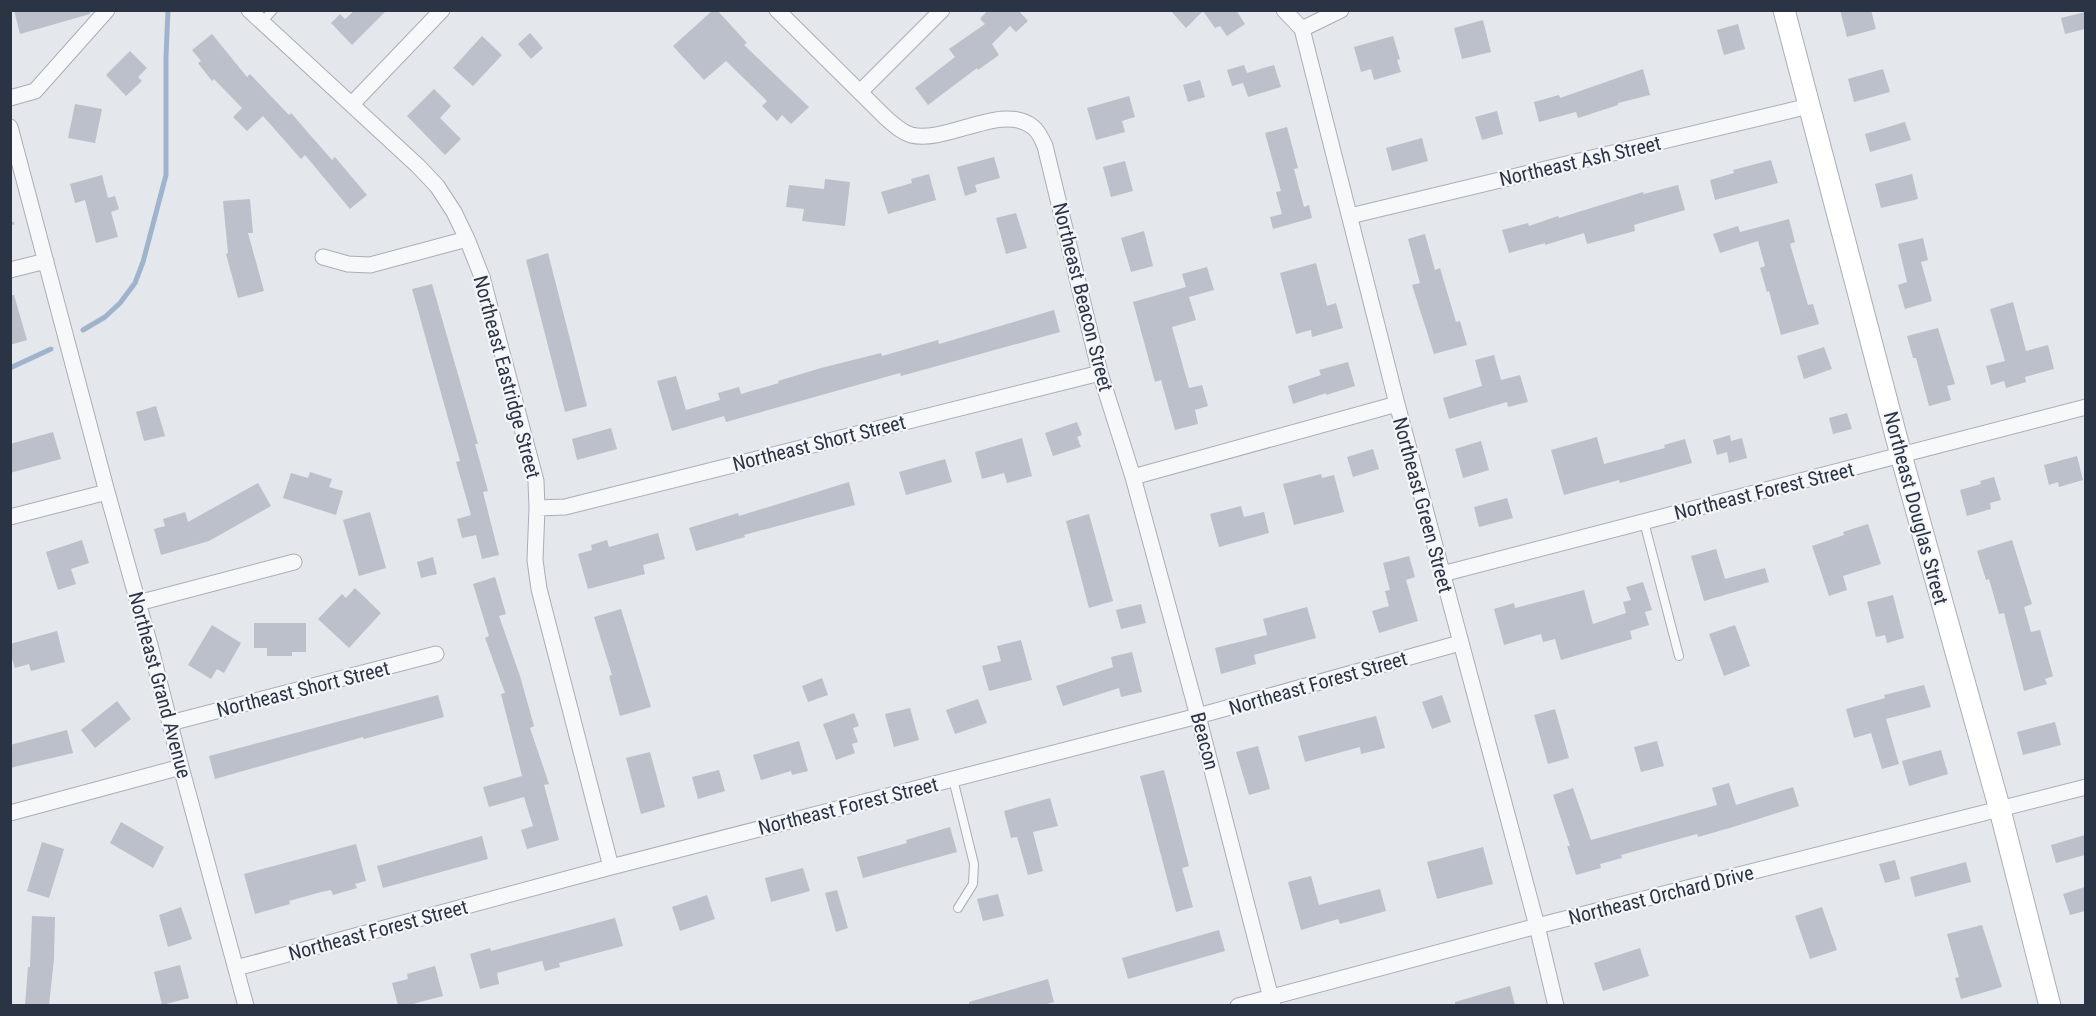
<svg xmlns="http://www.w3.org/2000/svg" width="2096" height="1016" font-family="'Roboto Condensed',sans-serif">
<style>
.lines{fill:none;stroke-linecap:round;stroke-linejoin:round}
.stream{stroke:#9fb4cc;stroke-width:5}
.building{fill:#bbc0ca}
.lane-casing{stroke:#a9aeb7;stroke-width:10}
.street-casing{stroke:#a9aeb7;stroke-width:17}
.secondary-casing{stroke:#a9aeb7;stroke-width:23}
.path{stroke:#c2c5cb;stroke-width:3;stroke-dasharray:4.5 4.5;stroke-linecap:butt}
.lane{stroke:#f7f8fa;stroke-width:8}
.street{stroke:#f7f8fa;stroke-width:15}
.secondary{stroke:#fff;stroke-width:21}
.labels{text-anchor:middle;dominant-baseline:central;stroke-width:4.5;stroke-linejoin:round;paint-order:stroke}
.street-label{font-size:20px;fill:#2b3445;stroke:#f4f6f9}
</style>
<rect width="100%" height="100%" fill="#e4e7ec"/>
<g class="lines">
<path class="stream" d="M 83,330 L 105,317 L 120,303 L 135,283 L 143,262 L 166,175 L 166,57 L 168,10
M 10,368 L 51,349"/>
</g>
<path class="building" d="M 14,10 L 90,10 L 90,14 L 20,34 Z
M 355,10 L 387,10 L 352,45 L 331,23 L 340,14 L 345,19 Z
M 713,10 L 717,10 L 747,43 L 744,45 L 809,107 L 791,124 L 782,115 L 777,121 L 762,106 L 767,101 L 726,61 L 704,80 L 673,46 Z
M 988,10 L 1018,10 L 1028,21 L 1016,32 L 1010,26 L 992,44 L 999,55 L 978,70 L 977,68 L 928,105 L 915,88 L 955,57 L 949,49 L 985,24 L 980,19 Z
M 1170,10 L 1236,10 L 1245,24 L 1227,36 L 1220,26 L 1215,28 L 1203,11 L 1186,28 Z
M 1840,10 L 1871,10 L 1876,29 L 1847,37 Z
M 2085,12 L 2085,29 L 2065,34 L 2061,18 Z
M 1483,20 L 1491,52 L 1462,59 L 1454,28 Z
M 1738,24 L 1745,49 L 1724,55 L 1717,30 Z
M 530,33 L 543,48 L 531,59 L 518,44 Z
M 212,34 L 247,77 L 250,74 L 289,115 L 291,113 L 332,160 L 335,157 L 367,195 L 350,209 L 305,155 L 301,159 L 263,116 L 247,131 L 233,117 L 242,108 L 214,79 L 212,81 L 198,63 L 201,61 L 192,50 Z
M 482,36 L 502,55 L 473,86 L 453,68 Z
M 1393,36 L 1400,59 L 1397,60 L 1401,72 L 1374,80 L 1371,69 L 1361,72 L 1354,47 Z
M 130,51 L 147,68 L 138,77 L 142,81 L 126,96 L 106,75 Z
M 1244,65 L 1247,73 L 1274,65 L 1281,87 L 1248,97 L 1243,83 L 1232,86 L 1227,70 Z
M 1643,69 L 1650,95 L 1618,103 L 1618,105 L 1578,118 L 1576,112 L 1539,122 L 1534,102 L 1559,95 L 1560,98 Z
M 1883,69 L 1890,92 L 1854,102 L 1848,79 Z
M 1200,80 L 1205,97 L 1188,102 L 1183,85 Z
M 434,89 L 451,106 L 440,118 L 461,139 L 445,155 L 407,116 Z
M 1129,96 L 1135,117 L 1122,121 L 1125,132 L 1096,140 L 1087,108 Z
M 75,104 L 102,109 L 95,143 L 68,138 Z
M 1497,111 L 1503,134 L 1482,140 L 1475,117 Z
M 1905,122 L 1911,140 L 1870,152 L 1865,134 Z
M 1287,127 L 1298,168 L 1294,169 L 1304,207 L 1309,205 L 1312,218 L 1273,229 L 1270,217 L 1282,214 L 1276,192 L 1281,191 L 1265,133 Z
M 1422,138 L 1428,161 L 1392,171 L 1386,148 Z
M 994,157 L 1000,178 L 975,185 L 977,192 L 965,196 L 957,167 Z
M 1771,160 L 1778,183 L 1715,200 L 1710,180 L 1734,173 L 1733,170 Z
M 1125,161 L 1133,191 L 1111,197 L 1103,167 Z
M 929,174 L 936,200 L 888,214 L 881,192 L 912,183 L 911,179 Z
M 1912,174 L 1918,199 L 1881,208 L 1875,184 Z
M 102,175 L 108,198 L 115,196 L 119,209 L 111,212 L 118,237 L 96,243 L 85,200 L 75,203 L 70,184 Z
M 825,179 L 850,182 L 845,226 L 802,221 L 804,209 L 786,207 L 789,185 L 824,189 Z
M 1678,185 L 1685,210 L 1634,225 L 1635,231 L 1587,244 L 1584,233 L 1545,245 L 1545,243 L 1509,253 L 1502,230 L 1528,223 L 1529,226 L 1558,216 L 1559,218 L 1643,192 L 1644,194 Z
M 250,199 L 253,233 L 248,233 L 264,291 L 238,298 L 226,254 L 228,253 L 223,201 Z
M 1016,213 L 1027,248 L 1006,254 L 996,218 Z
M 1789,219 L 1795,242 L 1790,244 L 1808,305 L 1813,304 L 1819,324 L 1781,335 L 1769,291 L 1767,292 L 1760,268 L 1765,266 L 1758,241 L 1720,253 L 1713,234 L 1738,226 L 1740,232 Z
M 1144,231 L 1153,266 L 1131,272 L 1121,238 Z
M 1425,234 L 1435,270 L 1440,268 L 1456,322 L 1460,321 L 1467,345 L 1434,354 L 1412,285 L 1420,283 L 1408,239 Z
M 1923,238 L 1928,260 L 1921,262 L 1932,301 L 1905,309 L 1898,285 L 1907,282 L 1898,244 Z
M 548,253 L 587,406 L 565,412 L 526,260 Z
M 1316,263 L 1327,306 L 1336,303 L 1343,328 L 1312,337 L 1311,330 L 1296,334 L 1280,273 Z
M 1207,267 L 1214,290 L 1189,297 L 1196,320 L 1172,327 L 1189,388 L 1202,385 L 1208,406 L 1195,410 L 1198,424 L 1175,430 L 1161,380 L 1155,382 L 1133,302 L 1186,287 L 1182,274 Z
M 432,284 L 478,444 L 475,444 L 488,491 L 483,492 L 499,555 L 482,559 L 476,535 L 462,538 L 457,519 L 471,515 L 456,462 L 460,461 L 412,289 Z
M 10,295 L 14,295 L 27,340 L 10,345 Z
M 2013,302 L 2026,351 L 2048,345 L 2054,369 L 2025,377 L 2026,382 L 2006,388 L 2004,381 L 1991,385 L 1986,366 L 2005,361 L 1990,309 Z
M 1054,310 L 1060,332 L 901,376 L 900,373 L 726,422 L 724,416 L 672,431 L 657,381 L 676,376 L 686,410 L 720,400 L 718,393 L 739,387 L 741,394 L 779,383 L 778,381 L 821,368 L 881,353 L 882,356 L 938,340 L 939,344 Z
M 1938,328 L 1955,384 L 1947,386 L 1951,400 L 1929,406 L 1916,358 L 1913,358 L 1907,336 Z
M 1824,347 L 1832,369 L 1804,379 L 1797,356 Z
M 1494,355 L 1501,380 L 1520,375 L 1528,402 L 1508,407 L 1507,402 L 1449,419 L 1443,398 L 1482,386 L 1475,360 Z
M 1348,362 L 1355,386 L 1326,395 L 1326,393 L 1293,404 L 1288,386 L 1321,375 L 1319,370 Z
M 156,406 L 165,436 L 144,441 L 136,412 Z
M 1847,413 L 1852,429 L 1833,434 L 1829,418 Z
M 1077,422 L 1082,435 L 1077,437 L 1081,447 L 1053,456 L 1045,433 Z
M 611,428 L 617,449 L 577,460 L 572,439 Z
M 53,432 L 61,459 L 10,473 L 10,444 Z
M 1730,435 L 1731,441 L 1742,438 L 1747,458 L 1729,463 L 1727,452 L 1717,455 L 1713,440 Z
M 1597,437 L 1604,464 L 1665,448 L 1664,445 L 1685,439 L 1692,463 L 1620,483 L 1619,480 L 1564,495 L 1551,450 Z
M 1022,438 L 1032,476 L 1007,483 L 1004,473 L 982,479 L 975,452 Z
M 1481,441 L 1489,470 L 1463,478 L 1455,449 Z
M 1373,449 L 1379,469 L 1353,477 L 1347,457 Z
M 2077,456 L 2083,480 L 2059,487 L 2058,482 L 2049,485 L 2044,465 Z
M 945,459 L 952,482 L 906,495 L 899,472 Z
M 310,472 L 332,479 L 329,487 L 343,491 L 336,515 L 283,498 L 291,473 L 308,478 Z
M 1321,474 L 1322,478 L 1334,475 L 1344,512 L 1294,525 L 1283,484 Z
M 1994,477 L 2001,500 L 1990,503 L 1991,509 L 1967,516 L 1960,490 L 1981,484 L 1980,481 Z
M 849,482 L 855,505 L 744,535 L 745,537 L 696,551 L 689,528 L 738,513 L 739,516 Z
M 258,483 L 271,506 L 209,541 L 161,555 L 154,529 L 165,526 L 163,519 L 185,512 L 188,522 Z
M 1507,498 L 1513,518 L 1479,527 L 1474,507 Z
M 1241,506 L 1244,517 L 1264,512 L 1269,533 L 1219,547 L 1210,514 Z
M 370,512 L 386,568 L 359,576 L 343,520 Z
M 1089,514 L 1113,601 L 1089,608 L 1066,521 Z
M 1868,524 L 1881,564 L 1843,576 L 1847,590 L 1829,596 L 1812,546 L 1844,535 L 1843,532 Z
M 658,533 L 665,559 L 643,565 L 645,574 L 588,589 L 578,554 L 592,550 L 591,545 L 607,540 L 609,547 Z
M 82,540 L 89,563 L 71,569 L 76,584 L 58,590 L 46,552 Z
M 2012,540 L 2032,604 L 2024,607 L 2031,632 L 2040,630 L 2053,676 L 2045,679 L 2047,684 L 2024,691 L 2004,613 L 1999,614 L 1989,579 L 1986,580 L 1977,551 Z
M 1716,549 L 1725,579 L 1765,568 L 1769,582 L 1704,601 L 1691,556 Z
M 1409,556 L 1415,577 L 1406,580 L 1418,621 L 1379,633 L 1372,611 L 1389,606 L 1385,591 L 1390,590 L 1383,563 Z
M 433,557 L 437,574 L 421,578 L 417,562 Z
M 495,577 L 506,614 L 499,616 L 520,676 L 534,726 L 530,728 L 549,784 L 544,785 L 559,840 L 527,849 L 521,830 L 533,826 L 524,797 L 489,807 L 483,787 L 522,776 L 501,694 L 505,693 L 485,638 L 489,636 L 473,584 Z
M 1643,582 L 1652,610 L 1645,612 L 1649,625 L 1630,631 L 1632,639 L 1561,660 L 1555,639 L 1543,642 L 1541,634 L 1504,645 L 1494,609 L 1514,603 L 1515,608 L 1584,590 L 1593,624 L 1626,613 L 1623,602 L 1631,600 L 1626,587 Z
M 355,588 L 381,613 L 349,648 L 318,619 L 342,594 L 346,598 Z
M 1893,595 L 1904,638 L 1887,643 L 1885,635 L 1876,637 L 1867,602 Z
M 1141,604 L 1146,623 L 1121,629 L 1116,610 Z
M 1307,607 L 1316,638 L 1254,655 L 1256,664 L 1221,674 L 1215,648 L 1267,635 L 1263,619 Z
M 621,609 L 651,707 L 620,716 L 609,676 L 612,675 L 594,617 Z
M 254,623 L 306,623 L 306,652 L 292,652 L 292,656 L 267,656 L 267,648 L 254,648 Z
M 212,625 L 241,643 L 224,673 L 217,669 L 211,679 L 188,665 Z
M 1735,625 L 1750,666 L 1724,676 L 1709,634 Z
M 57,631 L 65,662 L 31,671 L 29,664 L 15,668 L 10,653 L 10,644 Z
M 1021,640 L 1032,680 L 989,691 L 982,666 L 1001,661 L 997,646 Z
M 1132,652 L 1142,692 L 1121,697 L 1119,688 L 1063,706 L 1056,686 L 1113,667 L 1111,657 Z
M 822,678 L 828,695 L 808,702 L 802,686 Z
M 1924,685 L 1931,707 L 1886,719 L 1899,764 L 1882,769 L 1871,733 L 1854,738 L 1846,709 L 1885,698 L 1884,695 Z
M 438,695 L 444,717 L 364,739 L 363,737 L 215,779 L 209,756 Z
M 1442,695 L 1451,722 L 1432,729 L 1422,702 Z
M 978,699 L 987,723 L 955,734 L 946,710 Z
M 117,701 L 131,719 L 95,748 L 81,730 Z
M 910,708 L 919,740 L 894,747 L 885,714 Z
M 1555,709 L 1569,758 L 1548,764 L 1534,715 Z
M 854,713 L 859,726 L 853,728 L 858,742 L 852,744 L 855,753 L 836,760 L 823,724 Z
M 1376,716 L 1385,748 L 1361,754 L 1360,747 L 1305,762 L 1298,736 Z
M 2055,722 L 2061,745 L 2023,755 L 2017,732 Z
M 67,730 L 73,753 L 10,768 L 10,745 Z
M 799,741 L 808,771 L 792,775 L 791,771 L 761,780 L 753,755 Z
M 1657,741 L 1664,766 L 1641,772 L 1634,747 Z
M 1258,746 L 1270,789 L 1249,795 L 1236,752 Z
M 1941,750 L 1948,774 L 1909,786 L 1902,761 Z
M 650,752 L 665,807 L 641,814 L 626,758 Z
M 719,770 L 725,791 L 698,799 L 692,777 Z
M 1164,770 L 1189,866 L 1182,868 L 1193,907 L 1176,912 L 1140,776 Z
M 1729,783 L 1736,805 L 1793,787 L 1799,806 L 1733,827 L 1698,837 L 1697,834 L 1621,855 L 1622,858 L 1600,864 L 1601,868 L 1576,875 L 1567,846 L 1570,846 L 1553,795 L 1573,788 L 1591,840 L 1717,805 L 1712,788 Z
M 1050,798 L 1058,826 L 1033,832 L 1043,871 L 1028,875 L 1017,837 L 1011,838 L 1004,811 Z
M 121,822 L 164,847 L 153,868 L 110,843 Z
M 950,827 L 957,852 L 863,878 L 857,857 L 907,843 L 906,840 Z
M 2085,835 L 2085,855 L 2056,863 L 2051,845 Z
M 482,836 L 488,859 L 383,888 L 377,866 Z
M 42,842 L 64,849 L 49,898 L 27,891 Z
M 356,844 L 366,881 L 355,884 L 357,888 L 333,895 L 331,890 L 321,892 L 289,901 L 290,904 L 255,914 L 244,874 Z
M 1483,847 L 1493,884 L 1437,899 L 1427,862 Z
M 1895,860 L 1900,879 L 1885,883 L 1879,864 Z
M 1966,862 L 1971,882 L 1915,897 L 1910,877 Z
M 803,868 L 810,891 L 771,902 L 765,878 Z
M 1311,876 L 1319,905 L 1380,889 L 1386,911 L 1340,924 L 1338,919 L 1301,930 L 1288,882 Z
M 2085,887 L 2085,911 L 2070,915 L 2063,894 Z
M 837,890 L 848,928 L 836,932 L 825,893 Z
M 998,894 L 1004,916 L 983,921 L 977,899 Z
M 707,895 L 715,919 L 680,931 L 672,907 Z
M 181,907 L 192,939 L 168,947 L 159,915 Z
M 1822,907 L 1837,950 L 1810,959 L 1795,916 Z
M 32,916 L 55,917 L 54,959 L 49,1005 L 25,1005 L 28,967 L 30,967 Z
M 615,918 L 623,946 L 559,963 L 560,967 L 545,971 L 542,961 L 497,973 L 499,984 L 480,989 L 470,954 L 490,948 L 491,951 Z
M 1982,925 L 2002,987 L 1961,999 L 1955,978 L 1959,977 L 1947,934 Z
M 1219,930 L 1225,951 L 1128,979 L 1122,958 Z
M 1640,948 L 1649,976 L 1603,991 L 1594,963 Z
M 180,965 L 189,998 L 162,1005 L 154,972 Z
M 435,966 L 443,996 L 409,1005 L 398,1005 L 392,983 L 408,979 L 407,974 Z
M 1048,979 L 1054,1002 L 1043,1005 L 969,1005 L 969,1002 Z
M 1510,986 L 1515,1005 L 1455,1005 L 1455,1002 Z"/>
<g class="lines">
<defs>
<path id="lane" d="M 261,23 L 273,10
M 1644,522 L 1679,656
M 953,779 L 974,864 L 973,884 L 958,908"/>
<path id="street" d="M 249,10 L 418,166 L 437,186 L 454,212 L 467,239 L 482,277 L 536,481 L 537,508 L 535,560 L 539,589 L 611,867
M 777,10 L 885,117 C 893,124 901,132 911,135 C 947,144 1002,102 1033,127 C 1039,132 1042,139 1045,146 L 1100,373 L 1133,477 L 1198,716 L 1273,1006
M 1284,10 L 1302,29 L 1397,404 L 1537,926 L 1556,1006
M 1302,29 L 1341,10
M 860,92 L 942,10
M 10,98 L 35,91 L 107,10
M 352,104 L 442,10
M 10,127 L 107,492 L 150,645 L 181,767 L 246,1006
M 1350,216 L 1809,106
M 323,257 L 348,264 L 370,265 L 467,239
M 10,270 L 46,261
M 1133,477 L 1397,404
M 537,508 L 565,507 L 1100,373
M 10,517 L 107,492
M 1442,574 L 2086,407
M 138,603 L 294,562
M 170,723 L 436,654
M 10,813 L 181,767
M 236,968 L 611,867 L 1198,716 L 1460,643
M 1238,1006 L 1537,926 L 2086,787"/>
<path id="secondary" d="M 1784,10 L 1901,455 L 2000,810 L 2050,1006"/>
</defs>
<use href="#lane" class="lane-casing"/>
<use href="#street" class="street-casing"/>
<use href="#secondary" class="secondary-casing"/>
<path class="path" d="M 10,224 L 15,223"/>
<use href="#lane" class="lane"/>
<use href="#street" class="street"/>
<use href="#secondary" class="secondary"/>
</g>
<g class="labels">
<g class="street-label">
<text transform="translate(1580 161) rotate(-13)">Northeast Ash Street</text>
<text transform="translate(1083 297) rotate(76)">Northeast Beacon Street</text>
<text transform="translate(507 377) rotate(75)">Northeast Eastridge Street</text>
<text transform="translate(819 443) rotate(-14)">Northeast Short Street</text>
<text transform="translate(1764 491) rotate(-14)">Northeast Forest Street</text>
<text transform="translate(1423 505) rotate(75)">Northeast Green Street</text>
<text transform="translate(1916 508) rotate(75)">Northeast Douglas Street</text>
<text transform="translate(1318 683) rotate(-16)">Northeast Forest Street</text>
<text transform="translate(160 685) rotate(75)">Northeast Grand Avenue</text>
<text transform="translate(303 689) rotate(-14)">Northeast Short Street</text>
<text transform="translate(1205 741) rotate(75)">Beacon</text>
<text transform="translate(848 806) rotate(-14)">Northeast Forest Street</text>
<text transform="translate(1661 895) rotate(-14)">Northeast Orchard Drive</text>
<text transform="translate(378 930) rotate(-15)">Northeast Forest Street</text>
</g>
</g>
<rect width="2096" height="1016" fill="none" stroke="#2b3445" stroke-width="24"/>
</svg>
